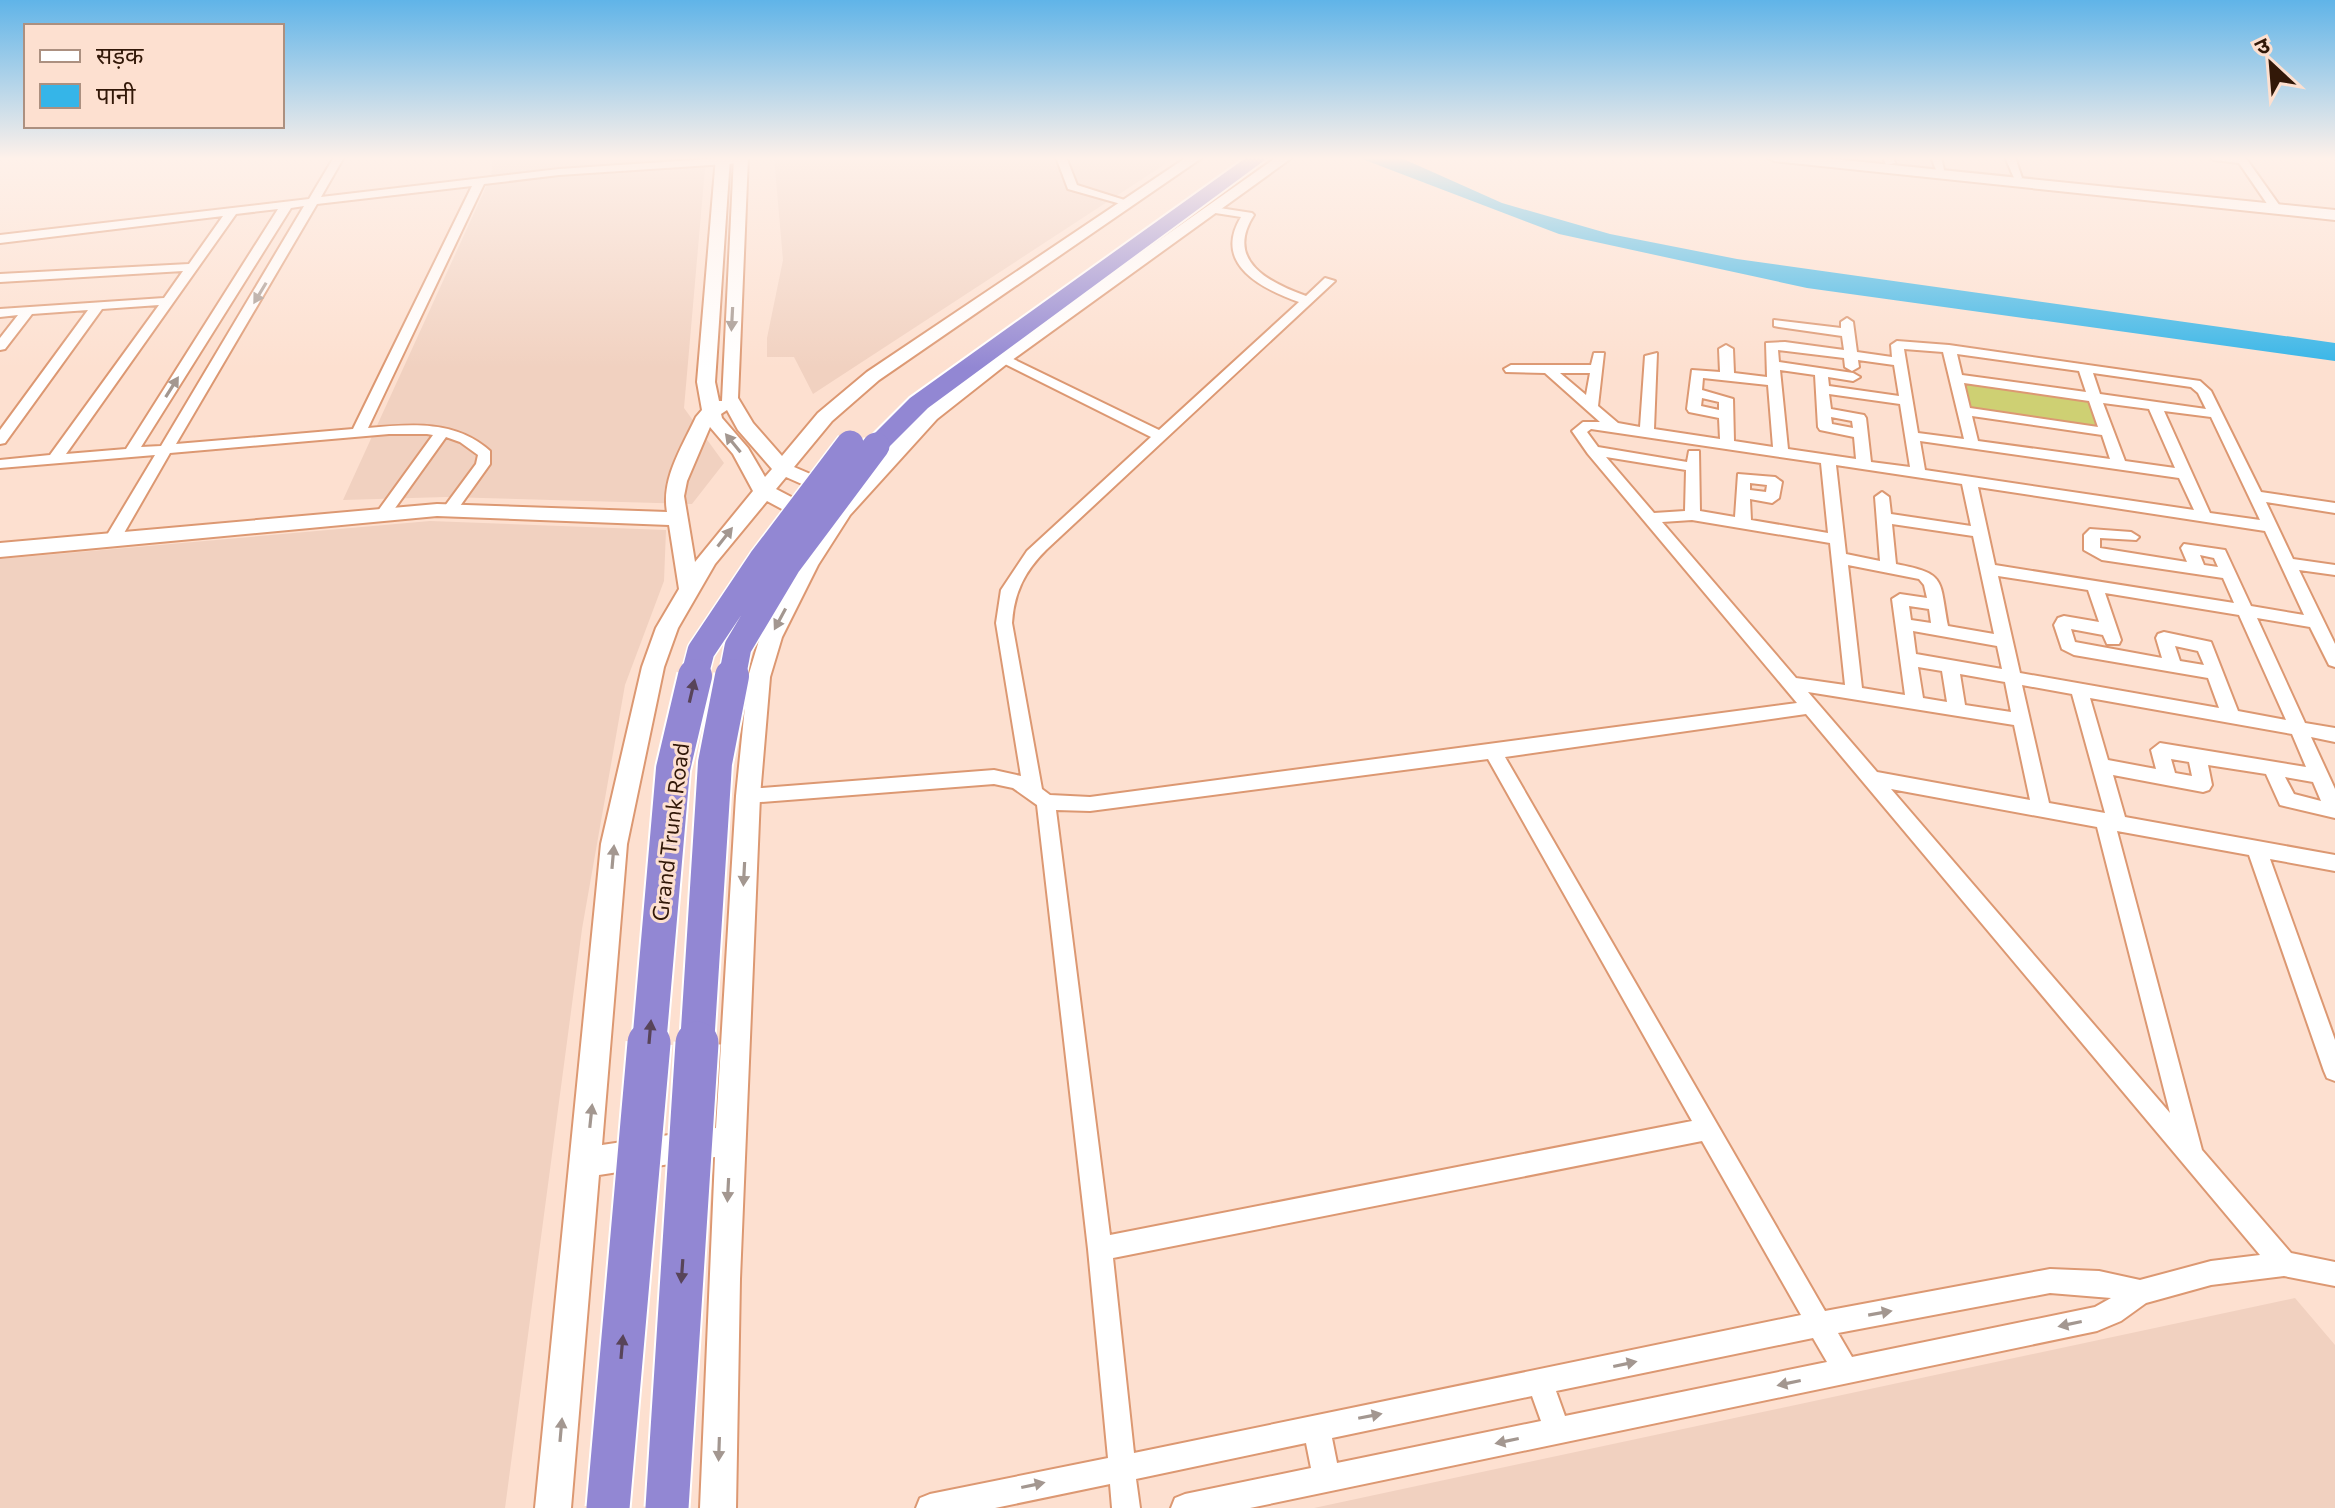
<svg xmlns="http://www.w3.org/2000/svg" width="2335" height="1508" font-family="Commissioner,'Noto Sans Devanagari',sans-serif">
<style>
.built{fill:#f1d1c0}
.green{fill:#ced073}
.water{fill:#35b5e8}
.lines{fill:none;stroke-linecap:round;stroke-linejoin:round}
.street-casing{stroke:#dc9872;stroke-width:4}
.secondary-casing{stroke:#dc9872;stroke-width:4}
.highway-casing{stroke:#fff;stroke-width:4}
.street{fill:#fff;fill-rule:evenodd}
.secondary{fill:#fff;fill-rule:evenodd}
.highway{fill:#9287d3;fill-rule:evenodd}
.highway-bridge-far2-casing{stroke:#fff;stroke-width:30;stroke-linecap:butt}
.highway-bridge-far1-casing{stroke:#fff;stroke-width:38;stroke-linecap:butt}
.highway-bridge-casing{stroke:#fff;stroke-width:47;stroke-linecap:butt}
.highway-bridge-far2{stroke:#9287d3;stroke-width:27}
.highway-bridge-far1{stroke:#9287d3;stroke-width:34}
.highway-bridge{stroke:#9287d3;stroke-width:43}
.oneway{fill:#a39790}
.oneway2{fill:#584459}
.labels{text-anchor:middle;dominant-baseline:central;stroke-width:6;stroke-linejoin:round;paint-order:stroke}
.street-label{font-size:22px;fill:#321808;stroke:#fde0d0}
</style>
<rect width="100%" height="100%" fill="#fde0d0"/>
<path class="built" d="M 493,157 L 706,157 L 684,408 L 724,463 L 692,504 L 446,497 L 343,500 L 491,176 Z
M 774,157 L 1176,157 L 813,394 L 794,357 L 767,357 L 767,338 L 783,260 Z
M 430,521 L 666,530 L 664,581 L 625,685 L 582,929 L 505,1508 L 0,1508 L 0,559 Z
M 2295,1298 L 2335,1345 L 2335,1508 L 1314,1508 Z"/>
<path class="green" d="M 1965,383 L 2089,401 L 2098,427 L 1970,408 Z"/>
<path class="water" d="M 1357,157 L 1399,157 L 1502,203 L 1610,234 L 1737,259 L 2335,343 L 2335,361 L 1807,288 L 1559,234 Z"/>
<g class="lines">
<defs>
<path id="street" d="M 334,157 L 344,157 L 321,197 L 559,169 L 740,157 L 746,160 L 741,163 L 559,175 L 484,184 L 368,428 C 411,424 456,420 490,451 L 490,464 L 455,513 L 445,513 L 442,510 L 476,464 L 478,455 L 460,442 L 446,437 L 388,518 L 378,518 L 375,515 L 433,435 L 427,434 L 389,434 L 170,453 L 120,540 L 112,545 L 104,540 L 155,455 L 0,468 L 0,460 L 50,455 L 159,305 L 102,309 L 5,443 L 0,444 L 0,430 L 88,310 L 32,314 L 5,349 L 0,350 L 0,338 L 18,315 L 0,317 L 0,309 L 164,298 L 183,271 L 0,282 L 0,274 L 189,264 L 223,216 L 0,243 L 0,235 L 309,199 ZM 472,186 L 353,429 L 176,444 L 317,204 ZM 304,206 L 161,446 L 141,447 L 291,208 ZM 278,209 L 126,449 L 66,454 L 236,214 Z
M 1056,157 L 1066,157 L 1077,185 L 1134,203 L 1128,206 L 1068,189 Z
M 1883,157 L 1893,157 L 1895,163 L 1886,165 Z
M 1931,157 L 1941,157 L 1944,170 L 1936,170 Z
M 2005,157 L 2015,157 L 2022,178 L 2014,178 Z
M 2209,157 L 2245,157 L 2282,209 L 2280,211 L 2272,211 L 2239,163 L 2214,160 Z
M 1213,207 L 1252,213 L 1254,215 C 1224,261 1270,283 1306,296 L 1325,278 L 1335,281 L 1046,550 C 1025,571 1014,592 1012,623 L 1042,789 L 1050,795 L 1090,797 L 1797,703 L 1588,454 L 1572,431 L 1583,422 L 1600,422 L 1545,373 L 1506,372 L 1504,369 L 1511,365 L 1591,365 L 1594,353 L 1604,353 L 1598,406 L 1618,423 L 1640,427 L 1645,356 L 1657,353 L 1654,429 L 1720,439 L 1719,418 L 1689,412 L 1687,409 L 1692,370 L 1720,372 L 1719,349 L 1726,345 L 1733,349 L 1734,373 L 1767,377 L 1766,343 L 1785,342 L 1844,350 L 1842,336 L 1779,327 L 1774,326 L 1774,320 L 1841,328 L 1841,322 L 1847,318 L 1853,322 L 1857,352 L 1892,357 L 1891,345 L 1897,341 L 1949,345 L 2200,381 L 2211,391 L 2261,492 L 2335,503 L 2335,513 L 2266,502 L 2293,559 L 2335,565 L 2335,575 L 2299,570 L 2335,644 L 2335,667 L 2329,665 L 2310,627 L 2257,618 L 2305,723 L 2335,728 L 2335,742 L 2311,737 L 2335,789 L 2335,818 L 2280,805 L 2266,774 L 2208,765 L 2212,785 L 2209,790 L 2203,792 L 2113,775 L 2125,817 L 2335,855 L 2335,871 L 2270,859 L 2335,1040 L 2335,1081 L 2327,1078 L 2324,1071 L 2249,855 L 2117,831 L 2202,1150 L 2291,1253 L 2335,1262 L 2335,1286 L 2284,1276 L 2211,1285 L 2146,1303 L 2121,1321 L 2097,1331 L 1250,1508 L 1171,1508 L 1175,1498 L 1185,1494 L 1311,1468 L 1306,1443 L 1136,1479 L 1140,1508 L 1112,1508 L 1110,1484 L 995,1508 L 916,1508 L 920,1498 L 930,1494 L 1108,1458 L 1088,1249 L 1037,805 L 1013,788 L 994,784 L 748,803 L 741,801 L 739,796 L 741,791 L 748,789 L 994,770 L 1021,776 L 996,623 L 1001,590 L 1027,551 L 1151,437 L 995,359 L 1007,356 L 1159,430 L 1299,302 C 1263,289 1212,265 1241,217 L 1209,212 L 1207,210 ZM 1904,349 L 1943,352 L 1964,439 L 1918,433 ZM 1778,350 L 1844,358 L 1845,367 L 1852,371 L 1859,367 L 1858,360 L 1894,365 L 1899,396 L 1829,386 L 1828,377 L 1853,381 L 1860,377 L 1853,373 L 1779,362 ZM 1957,354 L 2079,371 L 2086,392 L 1962,375 ZM 1780,370 L 1815,375 L 1818,427 L 1820,430 L 1854,437 L 1856,459 L 1788,449 ZM 1560,373 L 1590,373 L 1586,395 ZM 2093,373 L 2191,387 L 2198,393 L 2206,409 L 2100,394 ZM 1703,378 L 1768,385 L 1773,447 L 1734,441 L 1733,399 L 1702,390 ZM 1964,383 L 2089,401 L 2098,427 L 1970,408 ZM 1829,394 L 1900,404 L 1910,467 L 1871,462 L 1866,418 L 1864,415 L 1831,409 ZM 1702,398 L 1719,402 L 1719,410 L 1701,406 ZM 2103,403 L 2149,409 L 2175,468 L 2125,461 ZM 2164,411 L 2211,417 L 2260,520 L 2210,513 ZM 1972,416 L 2102,435 L 2110,459 L 1978,441 ZM 1831,417 L 1852,421 L 1853,428 L 1832,424 ZM 1591,429 L 1821,463 L 1828,533 L 1751,520 L 1750,499 L 1772,503 L 1779,498 L 1782,482 L 1775,477 L 1738,474 L 1735,517 L 1700,511 L 1699,451 L 1689,451 L 1687,462 L 1598,447 L 1587,432 ZM 1920,441 L 2179,478 L 2194,510 L 1925,470 ZM 1606,457 L 1686,470 L 1685,511 L 1654,513 ZM 1836,465 L 1962,484 L 1971,526 L 1891,514 L 1889,497 L 1882,492 L 1875,497 L 1880,561 L 1846,554 ZM 1750,483 L 1767,485 L 1766,492 L 1750,490 ZM 1978,487 L 2265,531 L 2304,615 L 2251,606 L 2225,550 L 2184,544 L 2181,548 L 2187,562 L 2100,548 L 2100,538 L 2136,540 L 2139,537 L 2131,532 L 2090,529 L 2084,535 L 2084,550 L 2102,560 L 2223,578 L 2234,603 L 1995,565 ZM 1692,520 L 1830,543 L 1845,685 L 1796,678 L 1662,522 ZM 1892,524 L 1973,536 L 1994,634 L 1948,626 C 1939,579 1947,574 1896,564 ZM 2200,555 L 2214,558 L 2218,567 L 2204,565 ZM 1848,565 L 1919,579 L 1924,585 L 1927,598 L 1900,594 L 1892,599 L 1905,695 L 1862,688 ZM 1998,576 L 2088,590 L 2099,622 L 2064,616 L 2058,618 L 2054,625 L 2062,649 L 2074,655 L 2208,678 L 2219,708 L 2020,673 ZM 2105,593 L 2239,615 L 2286,720 L 2238,711 L 2211,642 L 2164,632 L 2158,634 L 2156,638 L 2162,658 L 2075,642 L 2071,629 L 2103,635 L 2107,644 L 2119,644 L 2121,640 ZM 1909,606 L 1929,609 L 1931,623 L 1911,620 ZM 1913,631 L 1997,646 L 2002,669 L 1916,654 ZM 2175,646 L 2198,651 L 2204,665 L 2180,661 ZM 1918,667 L 1942,671 L 1947,702 L 1923,698 ZM 1960,674 L 2005,682 L 2011,712 L 1965,705 ZM 2022,685 L 2072,694 L 2105,813 L 2049,803 ZM 1808,692 L 2014,725 L 2030,800 L 1877,772 ZM 2090,698 L 2292,734 L 2306,767 L 2160,743 L 2151,750 L 2156,769 L 2108,760 ZM 1806,714 L 2260,1255 L 2211,1261 L 2140,1280 L 2099,1271 L 2050,1269 L 1825,1311 L 1505,757 ZM 1488,759 L 1692,1121 L 1110,1235 L 1056,810 L 1090,811 ZM 2171,759 L 2189,762 L 2192,776 L 2175,773 ZM 2285,777 L 2313,782 L 2321,801 L 2294,794 ZM 1891,789 L 2097,827 L 2170,1113 ZM 1702,1141 L 1801,1315 L 1134,1453 L 1113,1258 ZM 2050,1293 L 2111,1298 L 2095,1307 L 1852,1357 L 1838,1333 ZM 1813,1338 L 1827,1362 L 1565,1416 L 1556,1391 ZM 1532,1396 L 1541,1421 L 1337,1463 L 1332,1438 Z"/>
<path id="secondary" d="M 716,157 L 730,157 L 715,382 L 719,401 L 722,401 L 734,157 L 748,157 L 738,398 L 753,423 L 782,456 L 818,413 L 867,372 L 1187,157 L 1203,157 L 879,380 L 832,421 L 794,467 L 843,488 L 846,492 L 843,496 L 829,496 L 786,477 L 776,489 L 822,513 L 825,518 L 822,523 L 808,523 L 767,501 L 715,564 L 678,628 L 664,667 L 627,844 L 602,1145 L 716,1128 L 736,796 L 748,677 L 760,637 L 798,565 L 835,507 L 923,411 L 996,355 L 1277,157 L 1293,157 L 1008,363 L 937,419 L 850,515 L 818,565 L 782,637 L 770,677 L 760,796 L 740,1279 L 736,1508 L 700,1508 L 715,1157 L 599,1175 L 571,1508 L 535,1508 L 601,844 L 642,667 L 656,628 L 679,589 L 669,525 L 437,516 L 0,557 L 0,543 L 437,504 L 667,512 C 661,479 682,447 696,417 L 702,410 L 697,382 ZM 727,410 L 738,430 L 772,469 L 765,477 L 748,448 L 722,418 L 721,414 ZM 710,427 L 733,454 L 753,491 L 695,562 L 684,496 L 687,481 Z
M 1767,157 L 1814,157 L 2335,210 L 2335,220 L 1774,161 Z"/>
<path id="highway" d="M 1247,157 L 1269,157 L 928,408 L 885,451 L 867,451 L 863,446 L 867,441 L 910,398 Z"/>
</defs>
<use href="#street" class="street-casing"/>
<use href="#secondary" class="secondary-casing"/>
<use href="#highway" class="highway-casing"/>
<use href="#street" class="street"/>
<use href="#secondary" class="secondary"/>
<use href="#highway" class="highway"/>
<defs>
<path id="highway-bridge-far2" d="M 694,678 L 701,651 L 762,560 L 850,444
M 732,678 L 738,647 L 787,565 L 876,446"/>
<path id="highway-bridge-far1" d="M 649,1045 L 673,769 L 695,676
M 697,1045 L 715,763 L 732,676"/>
<path id="highway-bridge" d="M 608,1508 L 649,1043
M 667,1508 L 697,1043"/>
</defs>
<use href="#highway-bridge-far2" class="highway-bridge-far2-casing"/>
<use href="#highway-bridge-far1" class="highway-bridge-far1-casing"/>
<use href="#highway-bridge" class="highway-bridge-casing"/>
<use href="#highway-bridge-far2" class="highway-bridge-far2"/>
<use href="#highway-bridge-far1" class="highway-bridge-far1"/>
<use href="#highway-bridge" class="highway-bridge"/>
</g>
<defs><path id="oneway-solid" d="M-6-.8H1V-3.2L6.5 0L1 3.2V.8H-6Z" transform="scale(2)"/></defs>
<g class="oneway">
<use href="#oneway-solid" transform="translate(260 293) rotate(121)"/>
<use href="#oneway-solid" transform="translate(732 319) rotate(93)"/>
<use href="#oneway-solid" transform="translate(172 387) rotate(-58)"/>
<use href="#oneway-solid" transform="translate(733 443) rotate(-129)"/>
<use href="#oneway-solid" transform="translate(725 537) rotate(-52)"/>
<use href="#oneway-solid" transform="translate(780 619) rotate(118)"/>
<use href="#oneway-solid" transform="translate(613 857) rotate(-85)"/>
<use href="#oneway-solid" transform="translate(744 874) rotate(93)"/>
<use href="#oneway-solid" transform="translate(591 1116) rotate(-84)"/>
<use href="#oneway-solid" transform="translate(728 1190) rotate(93)"/>
<use href="#oneway-solid" transform="translate(1880 1313) rotate(-10)"/>
<use href="#oneway-solid" transform="translate(2070 1324) rotate(168)"/>
<use href="#oneway-solid" transform="translate(1625 1364) rotate(-12)"/>
<use href="#oneway-solid" transform="translate(1789 1383) rotate(168)"/>
<use href="#oneway-solid" transform="translate(1370 1416) rotate(-11)"/>
<use href="#oneway-solid" transform="translate(561 1430) rotate(-85)"/>
<use href="#oneway-solid" transform="translate(1507 1441) rotate(168)"/>
<use href="#oneway-solid" transform="translate(719 1449) rotate(92)"/>
<use href="#oneway-solid" transform="translate(1033 1485) rotate(-12)"/>
</g>
<g class="oneway2">
<use href="#oneway-solid" transform="translate(692 691) rotate(-77)"/>
<use href="#oneway-solid" transform="translate(650 1032) rotate(-85)"/>
<use href="#oneway-solid" transform="translate(682 1271) rotate(94)"/>
<use href="#oneway-solid" transform="translate(622 1347) rotate(-85)"/>
</g>
<linearGradient id="sky" x2="0" y2="1"><stop stop-color="#60b4e8"/><stop offset="0.43" stop-color="#fef1ea"/><stop offset="1" stop-color="#fef1ea" stop-opacity="0"/></linearGradient>
<rect width="2335" height="368" fill="url(#sky)"/>
<g class="labels">
<g class="street-label">
<text transform="translate(670 832) rotate(-83)">Grand Trunk Road</text>
</g>
</g>
<rect x="24" y="24" width="260" height="104" fill="#fde0d0" stroke="#ac9080" stroke-width="2"/>
<rect x="40" y="50" width="40" height="12" fill="#ffffff" stroke="#ac9080" stroke-width="2"/>
<text x="96" y="64" font-size="24" fill="#321808">सड़क</text>
<rect x="40" y="84" width="40" height="24" fill="#35b5e8" stroke="#ac9080" stroke-width="2"/>
<text x="96" y="104" font-size="24" fill="#321808">पानी</text>
<g transform="translate(2271 64) rotate(334)" stroke="#fde0d0" stroke-width="6" paint-order="stroke">
<path d="M0-6L14 30L0 20L-14 30Z" fill="#321808"/>
<text y="-12" font-size="22" font-weight="bold" text-anchor="middle" fill="#321808">उ</text>
</g>
</svg>
